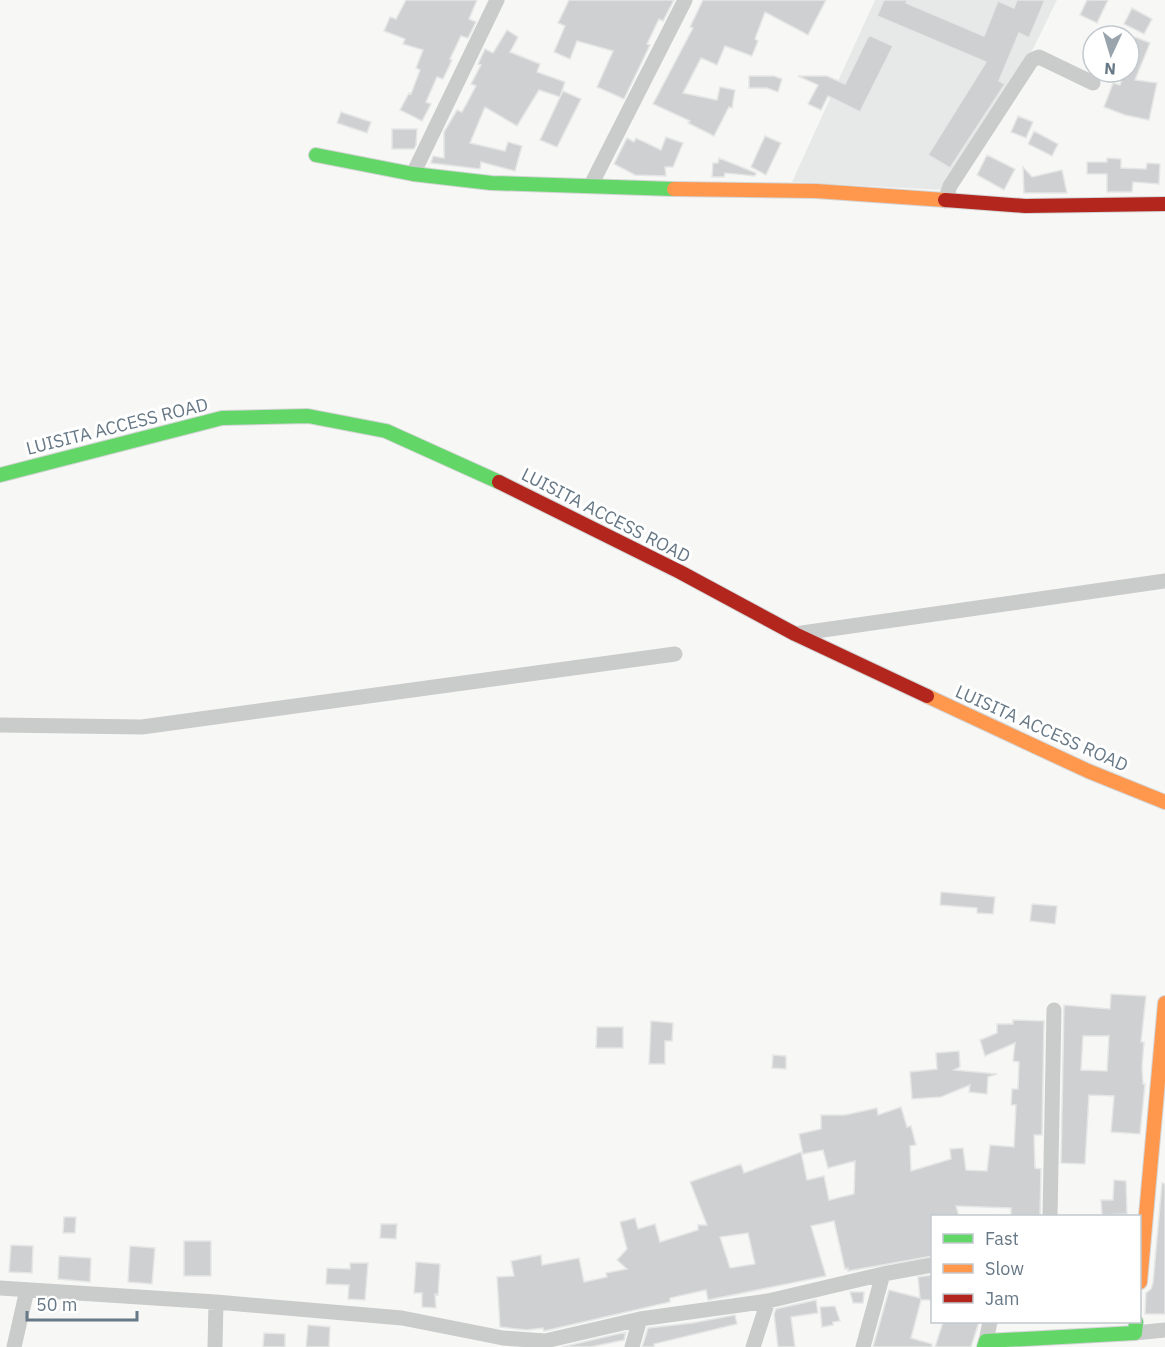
<svg xmlns="http://www.w3.org/2000/svg" width="1165" height="1347" font-family="'IBM Plex Sans',sans-serif">
<style>
.built{fill:#e7e9e9}
.building{fill:#ced0d1;stroke:#e6e6e6;stroke-width:1.5;fill-rule:evenodd}
.lines{fill:none;stroke-linecap:round;stroke-linejoin:round}
.fast-casing{stroke:#d4d5d6;stroke-width:16}
.slow-casing{stroke:#d4d5d6;stroke-width:16}
.jam-casing{stroke:#d4d5d6;stroke-width:16}
.street{stroke:#cacccc;stroke-width:15}
.fast{stroke:#63d668;stroke-width:14}
.slow{stroke:#ff974d;stroke-width:14}
.jam{stroke:#b3261e;stroke-width:14}
.labels{text-anchor:middle;dominant-baseline:central;stroke-width:6;stroke-linejoin:round;paint-order:stroke}
.street-label{font-size:18px;fill:#677886;stroke:#fff}
</style>
<rect width="100%" height="100%" fill="#f7f7f6"/>
<path class="built" d="M 875,0 L 1057,0 L 1033,49 L 943,190 L 792,182 Z"/>
<path class="building" d="M 406,0 L 477,0 L 469,19 L 476,22 L 468,38 L 461,36 L 450,59 L 452,60 L 443,79 L 437,77 L 426,102 L 431,104 L 422,121 L 400,110 L 409,93 L 411,94 L 420,70 L 416,68 L 423,50 L 403,44 L 405,39 L 384,31 L 390,17 L 396,19 Z
M 569,0 L 674,0 L 663,21 L 659,19 L 647,44 L 650,45 L 624,99 L 597,87 L 613,51 L 577,41 L 570,59 L 554,52 L 565,26 L 558,23 Z
M 703,0 L 826,0 L 808,35 L 765,12 L 755,39 L 758,41 L 752,56 L 725,46 L 717,65 L 701,58 L 683,93 L 717,100 L 720,87 L 735,90 L 732,108 L 729,107 L 714,136 L 688,123 L 690,121 L 653,104 L 693,28 L 690,27 Z
M 884,0 L 908,0 L 906,3 L 984,36 L 998,1 L 1014,8 L 1017,0 L 1045,0 L 1029,38 L 1019,33 L 999,81 L 1005,84 L 950,168 L 928,155 L 986,62 L 877,16 Z
M 1087,0 L 1108,0 L 1097,23 L 1080,15 Z
M 1132,8 L 1152,19 L 1144,34 L 1124,24 Z
M 507,30 L 518,37 L 510,52 L 540,64 L 537,72 L 565,82 L 560,97 L 539,90 L 517,126 L 485,107 L 470,143 L 505,151 L 508,142 L 522,146 L 515,171 L 481,162 L 480,169 L 431,163 L 433,156 L 444,158 L 444,132 L 457,110 L 462,112 L 476,86 L 471,84 L 481,65 L 478,64 L 485,49 L 493,53 Z
M 869,35 L 893,46 L 860,112 L 828,96 L 821,110 L 808,104 L 818,85 L 798,76 L 827,76 L 845,84 Z
M 1135,37 L 1150,43 L 1135,80 L 1157,83 L 1149,120 L 1125,115 L 1104,107 L 1113,83 L 1120,85 L 1124,72 L 1129,72 L 1129,53 Z
M 749,76 L 774,76 L 782,79 L 778,92 L 767,88 L 749,88 Z
M 563,91 L 581,99 L 557,147 L 540,140 Z
M 341,112 L 371,122 L 367,133 L 337,123 Z
M 1018,116 L 1033,122 L 1026,138 L 1011,132 Z
M 392,129 L 417,129 L 416,145 L 414,149 L 392,149 Z
M 1034,131 L 1058,144 L 1052,156 L 1028,144 Z
M 765,136 L 781,143 L 766,175 L 751,167 Z
M 666,137 L 683,143 L 673,167 L 665,167 L 666,176 L 635,175 L 614,164 L 627,138 L 634,142 L 636,138 L 661,150 Z
M 987,155 L 1015,169 L 1004,190 L 977,175 Z
M 719,158 L 756,173 L 755,176 L 725,173 L 724,177 L 712,177 L 713,163 L 718,163 Z
M 1107,158 L 1121,159 L 1121,168 L 1146,169 L 1147,163 L 1160,164 L 1159,184 L 1133,182 L 1132,192 L 1107,192 L 1107,174 L 1087,174 L 1087,162 L 1107,162 Z
M 1023,167 L 1032,177 L 1062,170 L 1067,193 L 1024,193 Z
M 941,892 L 995,897 L 993,914 L 977,913 L 977,908 L 940,905 Z
M 1032,904 L 1057,906 L 1055,924 L 1030,921 Z
M 1111,994 L 1146,996 L 1141,1042 L 1144,1042 L 1142,1067 L 1143,1084 L 1145,1084 L 1140,1134 L 1111,1132 L 1114,1096 L 1089,1095 L 1085,1164 L 1061,1163 L 1064,1005 L 1110,1009 ZM 1083,1036 L 1109,1036 L 1107,1071 L 1081,1070 Z
M 1013,1020 L 1044,1021 L 1042,1135 L 1034,1135 L 1035,1168 L 1041,1169 L 1040,1216 L 1011,1216 L 1011,1208 L 956,1206 L 959,1216 L 933,1216 L 933,1256 L 848,1271 L 848,1268 L 845,1269 L 834,1221 L 811,1226 L 826,1276 L 708,1300 L 706,1290 L 670,1298 L 670,1302 L 544,1331 L 543,1328 L 527,1330 L 500,1327 L 497,1277 L 514,1276 L 511,1261 L 541,1255 L 542,1265 L 579,1258 L 584,1282 L 607,1277 L 606,1273 L 627,1269 L 617,1260 L 627,1249 L 620,1222 L 635,1218 L 638,1229 L 655,1224 L 660,1242 L 698,1230 L 698,1225 L 707,1225 L 690,1182 L 741,1164 L 744,1173 L 801,1152 L 807,1180 L 824,1176 L 829,1200 L 854,1194 L 855,1161 L 828,1168 L 823,1150 L 803,1154 L 799,1134 L 821,1129 L 821,1115 L 845,1115 L 877,1108 L 878,1115 L 901,1107 L 907,1127 L 911,1126 L 916,1145 L 910,1146 L 911,1171 L 951,1159 L 950,1149 L 963,1148 L 966,1170 L 987,1171 L 990,1145 L 1014,1147 L 1016,1105 L 1011,1105 L 1012,1089 L 1018,1089 L 1019,1062 L 1013,1061 L 1015,1043 L 985,1056 L 980,1040 L 997,1033 L 997,1024 L 1013,1024 ZM 748,1233 L 755,1264 L 730,1268 L 720,1237 Z
M 651,1021 L 673,1023 L 672,1041 L 665,1041 L 665,1064 L 649,1064 Z
M 597,1027 L 623,1027 L 623,1048 L 596,1048 Z
M 959,1051 L 960,1067 L 954,1070 L 997,1074 L 988,1077 L 987,1094 L 969,1092 L 970,1085 L 941,1097 L 912,1099 L 910,1072 L 937,1069 L 936,1053 Z
M 773,1055 L 786,1056 L 786,1069 L 772,1068 Z
M 1114,1180 L 1126,1181 L 1127,1214 L 1102,1215 L 1101,1200 L 1113,1200 Z
M 1162,1183 L 1165,1184 L 1165,1314 L 1145,1314 L 1146,1293 L 1151,1289 L 1153,1283 Z
M 64,1217 L 76,1217 L 75,1233 L 63,1233 Z
M 381,1224 L 397,1224 L 396,1239 L 380,1238 Z
M 184,1241 L 211,1241 L 211,1276 L 184,1276 Z
M 11,1245 L 33,1246 L 32,1273 L 9,1272 Z
M 130,1246 L 155,1248 L 152,1284 L 128,1282 Z
M 59,1256 L 91,1258 L 90,1282 L 58,1279 Z
M 416,1262 L 440,1264 L 438,1295 L 435,1294 L 436,1308 L 422,1307 L 422,1293 L 414,1293 Z
M 350,1263 L 368,1263 L 365,1300 L 348,1299 L 349,1285 L 326,1284 L 327,1268 L 350,1269 Z
M 933,1275 L 933,1300 L 921,1300 L 911,1338 L 932,1344 L 932,1347 L 873,1347 L 889,1290 L 920,1298 L 918,1277 Z
M 850,1292 L 864,1292 L 863,1303 L 853,1303 Z
M 816,1300 L 818,1313 L 791,1317 L 795,1347 L 778,1347 L 774,1314 L 776,1309 Z
M 835,1306 L 840,1321 L 833,1322 L 833,1325 L 822,1327 L 820,1307 Z
M 735,1315 L 737,1324 L 654,1344 L 654,1347 L 642,1347 L 648,1328 L 692,1323 Z
M 943,1322 L 979,1322 L 971,1347 L 935,1347 Z
M 308,1325 L 330,1327 L 329,1347 L 306,1347 Z
M 626,1332 L 624,1340 L 590,1347 L 562,1347 Z
M 264,1333 L 285,1334 L 285,1347 L 263,1347 Z"/>
<g class="lines">
<defs>
<path id="fast" d="M 316,155 L 413,174 L 491,183 L 674,189
M 0,475 L 222,418 L 308,416 L 386,431 L 499,482
M 984,1347 L 986,1341 L 1135,1333 L 1136,1322"/>
<path id="slow" d="M 674,189 L 816,191 L 945,200
M 927,696 L 1088,771 L 1165,802
M 1140,1282 L 1165,1003"/>
<path id="jam" d="M 945,200 L 1025,206 L 1165,204
M 499,482 L 680,572 L 795,634 L 927,696"/>
</defs>
<use href="#fast" class="fast-casing"/>
<use href="#slow" class="slow-casing"/>
<use href="#jam" class="jam-casing"/>
<path class="street" d="M 413,174 L 497,0
M 591,185 L 685,0
M 945,201 L 950,186 L 1032,60 L 1039,57 L 1093,83
M 795,634 L 1165,581
M 0,725 L 142,727 L 675,654
M 1050,1216 L 1054,1010
M 0,1288 L 216,1302 L 402,1318 L 503,1338 L 545,1341 L 640,1319 L 768,1301 L 883,1274 L 932,1265
M 1135,1333 L 1165,1330
M 986,1341 L 990,1322
M 14,1347 L 27,1290
M 215,1347 L 216,1302
M 632,1347 L 640,1319
M 753,1347 L 768,1301
M 863,1347 L 883,1274"/>
<use href="#fast" class="fast"/>
<use href="#slow" class="slow"/>
<use href="#jam" class="jam"/>
</g>
<g class="labels">
<g class="street-label">
<text transform="translate(117 426) rotate(-14)">LUISITA ACCESS ROAD</text>
<text transform="translate(606 515) rotate(27)">LUISITA ACCESS ROAD</text>
<text transform="translate(1042 728) rotate(24)">LUISITA ACCESS ROAD</text>
</g>
</g>
<rect x="931" y="1215" width="210" height="108" fill="#ffffff" stroke="#c2c9cf" stroke-width="1.5"/>
<rect x="943" y="1234" width="30" height="9" fill="#63d668" stroke="#c2c9cf" stroke-width="1.5"/>
<text x="985" y="1245" font-size="18" fill="#677886">Fast</text>
<rect x="943" y="1264" width="30" height="9" fill="#ff974d" stroke="#c2c9cf" stroke-width="1.5"/>
<text x="985" y="1275" font-size="18" fill="#677886">Slow</text>
<rect x="943" y="1294" width="30" height="9" fill="#b3261e" stroke="#c2c9cf" stroke-width="1.5"/>
<text x="985" y="1305" font-size="18" fill="#677886">Jam</text>
<g transform="translate(1111 54) rotate(184)"><circle r="28" fill="#ffffff" stroke="#c2c9cf" stroke-width="1.5"/>
<path d="M0-4.5L10 22L0 15L-10 22Z" fill="#99a4ad"/>
<text y="-9" font-size="16" font-weight="bold" text-anchor="middle" fill="#677886">N</text>
</g>
<path d="M27 1311v9h110v-9" fill="none" stroke="#677886" stroke-width="3"/>
<text x="36" y="1311" font-size="18" fill="#677886" stroke="#ffffff" stroke-width="4.5" paint-order="stroke">50 m</text>
</svg>
